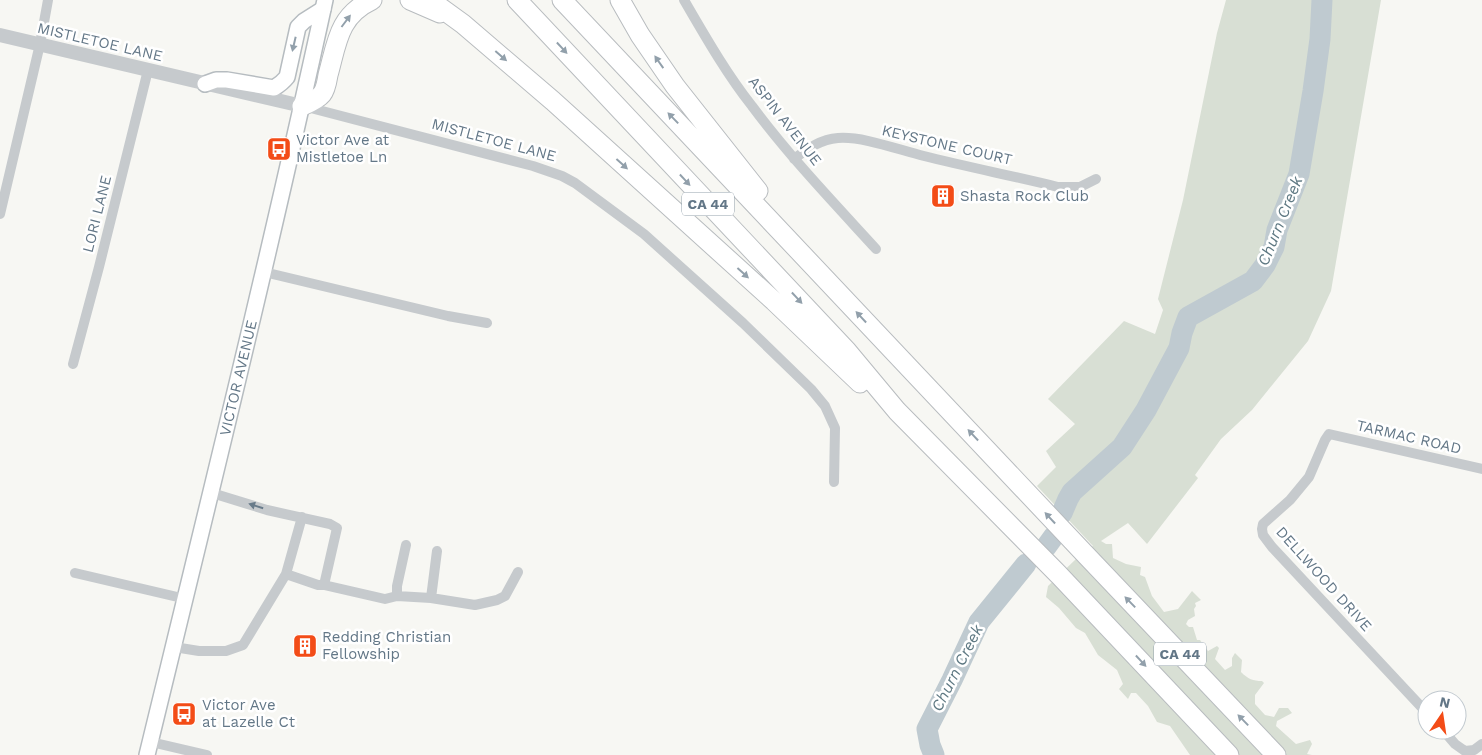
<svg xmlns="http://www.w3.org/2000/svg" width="1482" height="755" font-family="'Work Sans',sans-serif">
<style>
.green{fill:#d8dfd4}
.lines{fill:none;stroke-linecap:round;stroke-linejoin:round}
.river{stroke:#bfcad0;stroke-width:21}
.secondary-casing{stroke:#b6bcc0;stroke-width:18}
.motorway-casing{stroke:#b8bcbf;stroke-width:21}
.minor{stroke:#c6cacd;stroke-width:10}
.tertiary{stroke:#c6cacd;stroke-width:14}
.secondary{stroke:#fff;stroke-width:15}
.motorway{stroke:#fff;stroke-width:19}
.oneway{fill:#92a0ab}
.oneway2{fill:#687b8a}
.labels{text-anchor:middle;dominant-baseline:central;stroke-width:5;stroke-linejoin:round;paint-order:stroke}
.shield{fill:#fff;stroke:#92a0ab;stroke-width:1}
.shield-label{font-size:14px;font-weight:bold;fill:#637787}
.street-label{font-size:15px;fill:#637787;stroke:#fff}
.poi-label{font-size:15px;fill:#637787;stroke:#fff;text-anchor:start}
.water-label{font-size:16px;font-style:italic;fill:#5f7983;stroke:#fff}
</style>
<rect width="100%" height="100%" fill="#f7f7f3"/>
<path class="green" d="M 1226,0 L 1381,0 L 1331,291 L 1308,341 L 1252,410 L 1221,439 L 1195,475 L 1198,478 L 1147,544 L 1128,523 L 1101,541 L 1106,544 L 1112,544 L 1113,558 L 1126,564 L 1141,567 L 1140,575 L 1145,577 L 1152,596 L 1164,612 L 1178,609 L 1192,591 L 1201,600 L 1195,603 L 1196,606 L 1194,609 L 1195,616 L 1188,620 L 1186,624 L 1189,627 L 1193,627 L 1197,640 L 1200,640 L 1208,651 L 1217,646 L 1219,648 L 1215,659 L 1225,670 L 1232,666 L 1232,658 L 1235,653 L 1242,660 L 1241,672 C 1248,679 1253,681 1262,681 L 1264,683 L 1255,695 L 1255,704 L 1265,715 L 1274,717 L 1279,708 L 1288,708 L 1292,713 L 1277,721 L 1276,726 L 1296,744 L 1310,740 L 1312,744 L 1307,754 L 1312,755 L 1190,755 L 1170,726 L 1157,722 L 1148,706 L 1136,693 L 1131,693 L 1128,699 L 1119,689 L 1123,684 L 1117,670 L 1098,655 L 1085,633 L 1076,628 L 1059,608 L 1046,597 L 1048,586 L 1076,559 L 1093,546 L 1037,486 L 1056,467 L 1046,451 L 1075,424 L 1048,399 L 1124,321 L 1155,334 L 1163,310 L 1158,299 L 1183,200 L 1217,33 Z"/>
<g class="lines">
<path class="river" d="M 1062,513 L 1068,499 L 1072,492 L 1122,447 L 1146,410 L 1179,348 L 1182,333 L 1188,317 L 1253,281 L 1265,265 L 1274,247 L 1277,230 L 1299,174 L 1313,91 L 1320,39 L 1322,0
M 1046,547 L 1054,536
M 934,755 L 930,745 L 927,729 L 952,680 L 979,622 L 1026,564"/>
<defs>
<g id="secondary">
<path d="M 205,84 L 216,80 L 227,80 L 274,88 C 279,85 283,82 287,77 L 298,27 L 304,21 L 323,9"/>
<path id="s1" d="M 147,755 C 208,504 270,253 325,0"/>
</g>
<path id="motorway" d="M 410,0 L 440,13
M 430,0 L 463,24 L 553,101 L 774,301 L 860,383
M 517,0 L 847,351 L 897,411 L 1059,575 L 1229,755
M 562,0 L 1084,553 L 1276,755
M 620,0 L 640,35 L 675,86 L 758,191
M 302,106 C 309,103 317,100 322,94 C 326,89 327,81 328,75 C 337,43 338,16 372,0"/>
</defs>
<use href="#secondary" class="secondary-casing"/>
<use href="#motorway" class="motorway-casing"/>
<path class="minor" d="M 684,0 C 705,36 726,73 752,106 C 790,157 834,203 876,249
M 303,106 L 533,166 L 562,176 L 575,183 L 644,234 L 743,323 L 811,389 L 825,406 L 835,428 L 834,482
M 794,159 C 807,149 821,139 838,138 C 863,136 899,150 924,156 C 968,167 1013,176 1058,187 L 1080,187 L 1096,179
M 0,214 L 40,44 L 48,0
M 264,272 L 448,316 L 487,323
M 73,364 L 99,267 L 148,70
M 212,493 L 267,510 L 330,524 L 337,528 L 324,585
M 75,573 L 186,599
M 286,574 L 318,585 L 324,585 L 385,599 L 397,596 L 431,598 L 475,605 L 497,600 L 505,596 L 518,572
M 397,596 L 397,586 L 406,545
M 431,598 L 437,551
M 174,647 L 199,651 L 226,651 L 243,645 L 286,574 L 302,517
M 1427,713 L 1272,547 L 1263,535 L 1262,529 L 1263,524 L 1290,500 L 1309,477 L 1325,440 L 1329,434 L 1482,469
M 1443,730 L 1455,744 L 1465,751 L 1474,750 L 1482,744
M 151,742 L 207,755"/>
<path class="tertiary" d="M 0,35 L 302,106"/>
<use href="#secondary" class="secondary"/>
<use href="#motorway" class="motorway"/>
</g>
<defs><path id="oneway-solid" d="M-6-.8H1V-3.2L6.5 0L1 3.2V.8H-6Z" transform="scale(1.25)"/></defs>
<g class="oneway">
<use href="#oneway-solid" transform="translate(346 21) rotate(-53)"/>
<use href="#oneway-solid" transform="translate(294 44) rotate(103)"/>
<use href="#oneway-solid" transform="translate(562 48) rotate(47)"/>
<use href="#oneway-solid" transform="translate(501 56) rotate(41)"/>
<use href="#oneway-solid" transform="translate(659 62) rotate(-125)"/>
<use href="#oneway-solid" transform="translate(673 118) rotate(-134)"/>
<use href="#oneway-solid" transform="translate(622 164) rotate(42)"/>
<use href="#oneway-solid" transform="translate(685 180) rotate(47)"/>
<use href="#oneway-solid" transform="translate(743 273) rotate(42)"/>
<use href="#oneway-solid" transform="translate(797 298) rotate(47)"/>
<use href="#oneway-solid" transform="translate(861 317) rotate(-133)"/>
<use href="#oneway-solid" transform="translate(973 435) rotate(-133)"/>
<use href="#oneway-solid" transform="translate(1050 518) rotate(-133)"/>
<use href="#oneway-solid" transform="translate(1130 602) rotate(-134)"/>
<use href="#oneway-solid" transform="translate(1141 661) rotate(47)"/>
<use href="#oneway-solid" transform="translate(1243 720) rotate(-134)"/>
</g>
<use class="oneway2" href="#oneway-solid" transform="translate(256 506) rotate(-163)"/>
<defs>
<symbol id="bus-square" viewBox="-11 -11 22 22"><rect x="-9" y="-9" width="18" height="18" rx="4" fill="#f34c17" stroke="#fff"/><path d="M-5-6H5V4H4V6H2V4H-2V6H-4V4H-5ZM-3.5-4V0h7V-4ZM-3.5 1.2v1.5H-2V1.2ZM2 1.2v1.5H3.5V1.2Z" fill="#fff"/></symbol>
<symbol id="building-square" viewBox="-11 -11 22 22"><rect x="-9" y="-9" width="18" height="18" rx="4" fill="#f34c17" stroke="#fff"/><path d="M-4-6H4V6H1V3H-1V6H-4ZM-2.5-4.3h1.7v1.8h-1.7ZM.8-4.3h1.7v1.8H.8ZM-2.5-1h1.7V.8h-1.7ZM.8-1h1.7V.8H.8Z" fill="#fff"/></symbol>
</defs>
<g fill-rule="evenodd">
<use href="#bus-square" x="265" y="135" width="28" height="28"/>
<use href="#building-square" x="929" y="182" width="28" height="28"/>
<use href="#building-square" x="291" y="632" width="28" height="28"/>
<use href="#bus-square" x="170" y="700" width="28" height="28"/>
</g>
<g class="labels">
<g class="shield">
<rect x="682" y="192.5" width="52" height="23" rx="4"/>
<rect x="1154" y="642.5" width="52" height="23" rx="4"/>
</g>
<g class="shield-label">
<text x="708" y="204">CA 44</text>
<text x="1180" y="654">CA 44</text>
</g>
<g class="street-label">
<text transform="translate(100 42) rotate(13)">MISTLETOE LANE</text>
<text transform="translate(785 121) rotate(52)">ASPIN AVENUE</text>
<text transform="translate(494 140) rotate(15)">MISTLETOE LANE</text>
<text transform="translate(947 145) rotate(13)">KEYSTONE COURT</text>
<text transform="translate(97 214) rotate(-76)">LORI LANE</text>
<text stroke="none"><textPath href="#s1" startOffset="388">VICTOR AVENUE</textPath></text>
<text transform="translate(1409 437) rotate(13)">TARMAC ROAD</text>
<text transform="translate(1324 579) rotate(48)">DELLWOOD DRIVE</text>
</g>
<g class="poi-label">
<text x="296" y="140">Victor Ave at<tspan x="296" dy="17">Mistletoe Ln</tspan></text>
<text x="960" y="196">Shasta Rock Club</text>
<text x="322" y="637">Redding Christian<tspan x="322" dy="17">Fellowship</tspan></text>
<text x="202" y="705">Victor Ave<tspan x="202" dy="17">at Lazelle Ct</tspan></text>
</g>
<g class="water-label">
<text transform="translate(1280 221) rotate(-68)">Churn Creek</text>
<text transform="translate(957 668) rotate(-63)">Churn Creek</text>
</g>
</g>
<g transform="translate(1442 715) rotate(13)"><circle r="24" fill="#ffffff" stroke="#c1c9cf"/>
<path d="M0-4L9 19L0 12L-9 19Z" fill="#f34c17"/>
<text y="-8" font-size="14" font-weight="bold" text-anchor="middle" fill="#637787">N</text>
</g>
</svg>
